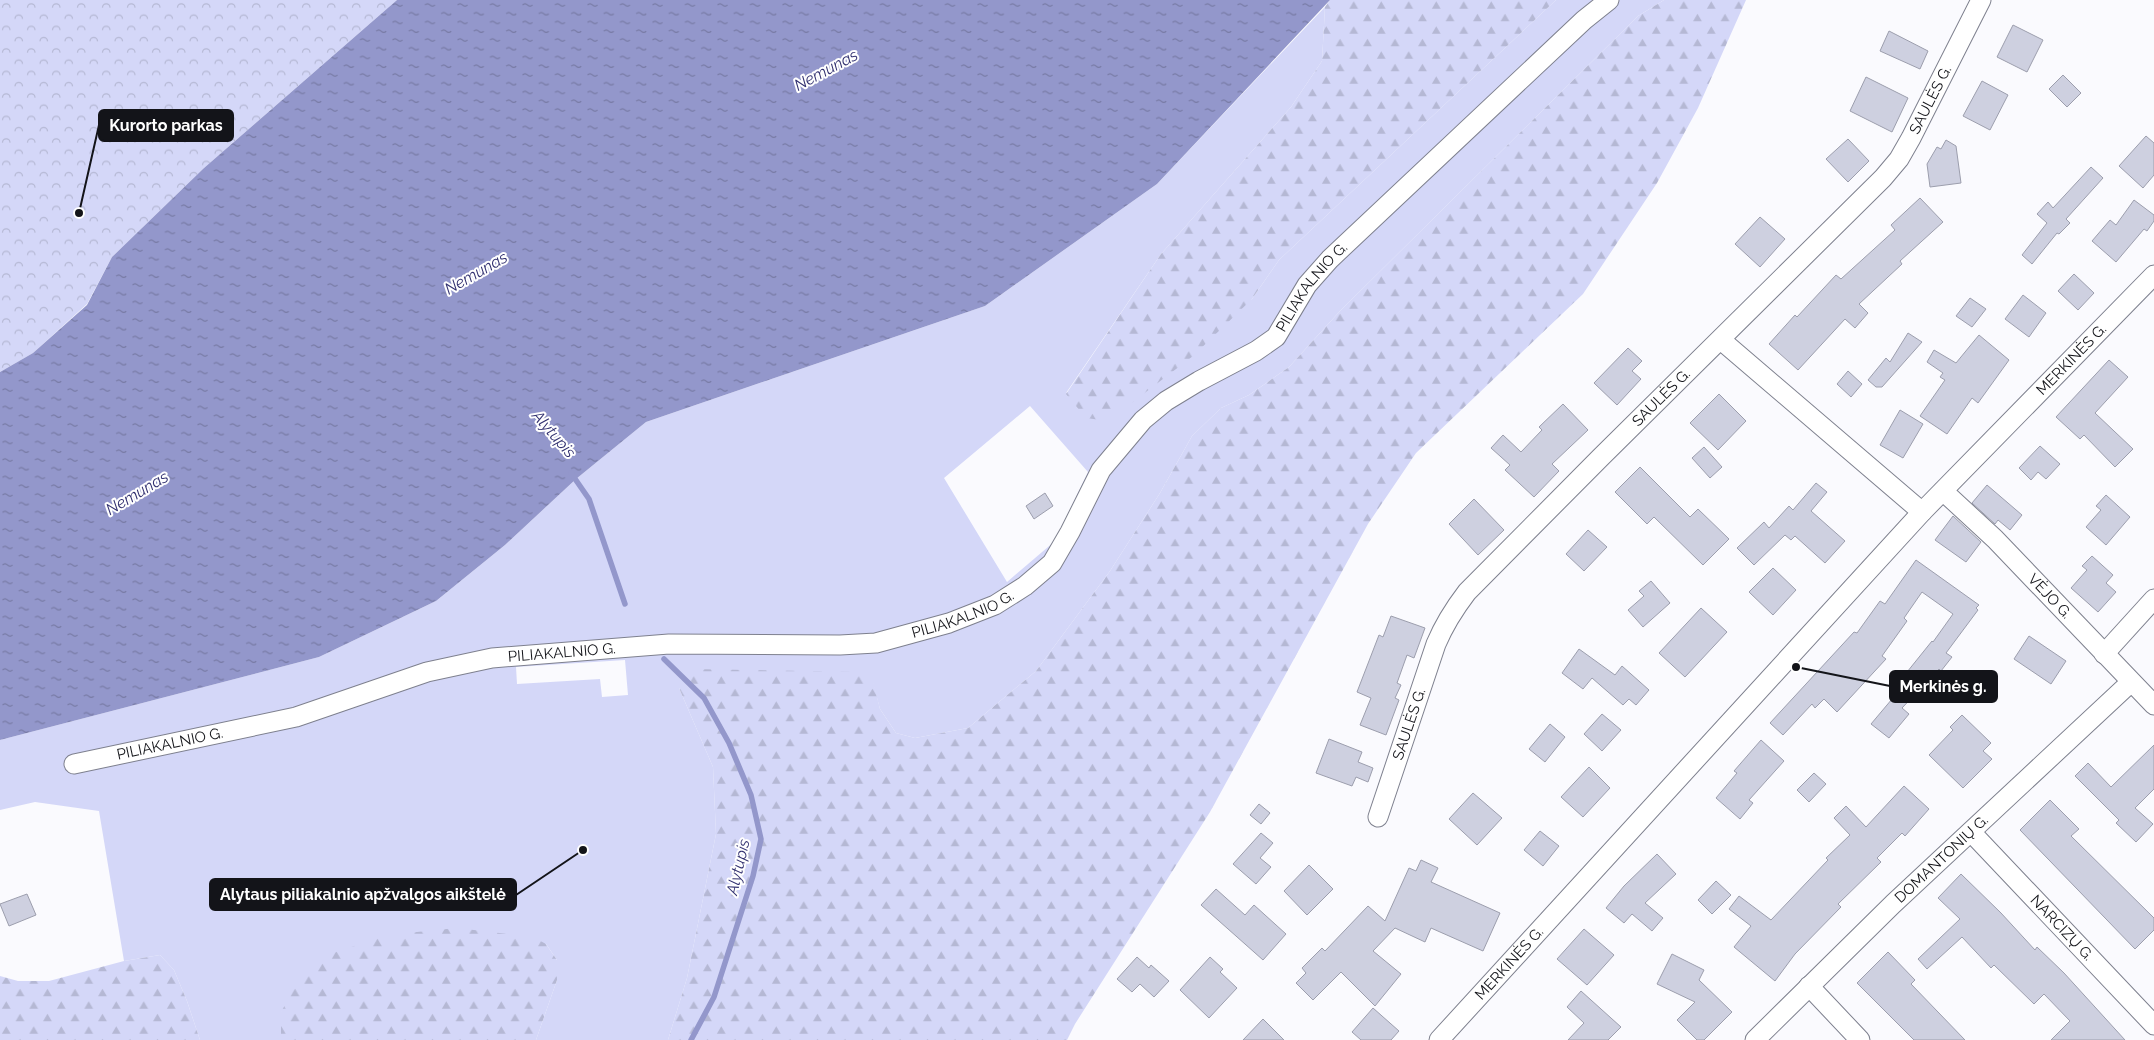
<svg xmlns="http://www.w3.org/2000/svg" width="2154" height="1040" font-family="Raleway,sans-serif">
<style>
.grass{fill:#d4d7f8;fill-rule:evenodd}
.forest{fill:url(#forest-firs)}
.park{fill:url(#park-crowns)}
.water{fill:url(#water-ripples)}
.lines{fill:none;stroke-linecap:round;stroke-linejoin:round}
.stream{stroke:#9397cb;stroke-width:5.5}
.building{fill:#ced0e0;stroke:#9c9ead}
.minor-casing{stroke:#7e808e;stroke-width:21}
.minor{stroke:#fff;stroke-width:19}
.labels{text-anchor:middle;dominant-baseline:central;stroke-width:4;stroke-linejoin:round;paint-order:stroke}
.street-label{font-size:15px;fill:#131419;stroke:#fff}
.water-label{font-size:16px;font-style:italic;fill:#323170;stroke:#fff}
.leader{fill:none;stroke:#131419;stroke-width:2}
.callout-dot{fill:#131419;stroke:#fff;stroke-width:2}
.callout{fill:#131419;stroke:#131419;stroke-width:2}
.callout-label{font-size:16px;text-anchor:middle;font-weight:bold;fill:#fff}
</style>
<defs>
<pattern id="forest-firs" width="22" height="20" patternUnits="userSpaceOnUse" patternTransform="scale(1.25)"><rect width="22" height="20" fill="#d4d7f8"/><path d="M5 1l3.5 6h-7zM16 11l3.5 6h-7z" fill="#b5b8d4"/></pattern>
<pattern id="park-crowns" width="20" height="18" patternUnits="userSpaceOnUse" patternTransform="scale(1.25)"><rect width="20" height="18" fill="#d4d7f8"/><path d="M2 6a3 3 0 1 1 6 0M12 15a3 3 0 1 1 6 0" fill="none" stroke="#b5b8d4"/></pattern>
<pattern id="water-ripples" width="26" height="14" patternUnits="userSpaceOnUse" patternTransform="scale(1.25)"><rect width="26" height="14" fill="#9397cb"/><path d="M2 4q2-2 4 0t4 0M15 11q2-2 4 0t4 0" fill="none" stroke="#777aa4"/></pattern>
</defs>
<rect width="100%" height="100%" fill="#fafafe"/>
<path class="grass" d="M 1556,0 L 1664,0 L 1638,16 L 1340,311 L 1289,367 L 1249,395 L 1221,408 L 1192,436 L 1160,493 L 1110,571 L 1036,671 L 968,728 L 915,738 L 896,733 L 880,709 L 870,672 L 679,688 L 713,767 L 716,834 L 687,978 L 668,1040 L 536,1040 L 557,980 L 557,960 L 546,944 L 281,1012 L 281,1040 L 200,1040 L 187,1001 L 174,970 L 160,955 L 124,961 L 99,811 L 35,802 L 0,810 L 0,740 L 319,657 L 436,601 L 505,545 L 576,479 L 646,422 L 985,306 L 1157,184 L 1325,7 L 1322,61 L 1291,107 L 1161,254 L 1066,393 L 1252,299 L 1279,260 ZM 1030,406 L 1088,472 L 1055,541 L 1007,582 L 944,478 ZM 625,660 L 628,695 L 602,697 L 600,679 L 517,684 L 516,667 Z"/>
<path class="forest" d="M 1330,0 L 1556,0 L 1279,260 L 1252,299 L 1193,356 L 1108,421 L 1086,418 L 1066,394 L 1161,254 L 1291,107 L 1322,61 L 1325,7 Z
M 1664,0 L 1746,0 L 1698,108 L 1657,183 L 1583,294 L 1416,453 L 1368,524 L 1210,812 L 1075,1024 L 1067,1040 L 668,1040 L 687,978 L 716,834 L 713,767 L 679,688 L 689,669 L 871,672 L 880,709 L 896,733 L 915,738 L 968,728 L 1036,671 L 1110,571 L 1160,493 L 1192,436 L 1221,408 L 1249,395 L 1289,367 L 1340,311 L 1638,16 Z
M 457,928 L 533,937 L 546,944 L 557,960 L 557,980 L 536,1040 L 281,1040 L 281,1012 L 297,984 L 324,956 L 387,935 Z
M 160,955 L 174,970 L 187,1001 L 200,1040 L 0,1040 L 0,976 L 18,981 L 49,981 L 124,961 Z"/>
<path class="park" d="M 0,0 L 397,0 L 204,168 L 112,257 L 87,304 L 33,353 L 0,372 Z"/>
<path class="water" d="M 397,0 L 1330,0 L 1157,184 L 985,306 L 646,422 L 576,479 L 505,545 L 436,601 L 319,657 L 0,740 L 0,372 L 33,353 L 87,305 L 112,257 L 204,168 Z"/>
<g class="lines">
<path class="stream" d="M 571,473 L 589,499 L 625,604
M 664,659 L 704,698 L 729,743 L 751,795 L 761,839 L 753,876 L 714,997 L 691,1040"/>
</g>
<path class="building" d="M 2013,25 L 2043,40 L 2027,72 L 1997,57 Z
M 1889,31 L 1928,51 L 1920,69 L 1880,51 Z
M 2063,75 L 2081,93 L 2067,107 L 2049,89 Z
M 1866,77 L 1908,98 L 1892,132 L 1850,111 Z
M 1982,81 L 2008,95 L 1990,130 L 1963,116 Z
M 2146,136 L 2154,143 L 2154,175 L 2143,188 L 2119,166 Z
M 1848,139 L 1869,161 L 1848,182 L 1826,159 Z
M 1946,140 L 1956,146 L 1961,183 L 1930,187 L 1927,164 L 1937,147 L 1941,149 Z
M 2091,167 L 2103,178 L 2066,219 L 2070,223 L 2059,234 L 2057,233 L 2032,264 L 2022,255 L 2047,223 L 2037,214 L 2048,202 L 2053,208 Z
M 1920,198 L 1943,222 L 1900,261 L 1902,264 L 1859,304 L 1868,313 L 1855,328 L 1845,319 L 1798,370 L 1769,344 L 1795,315 L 1797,317 L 1836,275 L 1841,279 L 1895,230 L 1891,225 Z
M 2134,200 L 2154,215 L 2154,221 L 2147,231 L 2144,229 L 2116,262 L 2092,241 L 2110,220 L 2116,225 Z
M 1760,217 L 1785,239 L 1760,267 L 1735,244 Z
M 2074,274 L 2094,293 L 2078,310 L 2058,291 Z
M 2023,295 L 2046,313 L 2029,337 L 2005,319 Z
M 1970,298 L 1986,309 L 1972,327 L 1956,316 Z
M 1908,333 L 1922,342 L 1882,387 L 1876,387 L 1868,380 L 1886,358 L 1890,362 Z
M 1979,335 L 2009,360 L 1978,403 L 1972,398 L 1947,434 L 1920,416 L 1945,380 L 1940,377 L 1943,373 L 1927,362 L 1934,350 L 1956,363 Z
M 1628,348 L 1642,361 L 1632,371 L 1641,379 L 1617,405 L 1594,383 Z
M 2109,360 L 2128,377 L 2095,413 L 2133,449 L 2115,467 L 2084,435 L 2080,439 L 2056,417 Z
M 1848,371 L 1862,384 L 1851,397 L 1837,384 Z
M 1719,394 L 1746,421 L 1718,450 L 1690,423 Z
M 1563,404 L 1588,430 L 1552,464 L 1559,471 L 1534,497 L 1505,470 L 1510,465 L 1491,448 L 1503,435 L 1521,452 L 1542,430 L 1539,427 Z
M 1900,410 L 1923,424 L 1903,458 L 1880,445 Z
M 2040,446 L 2060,464 L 2046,479 L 2038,472 L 2031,480 L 2019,468 Z
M 1704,447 L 1722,467 L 1710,478 L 1692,458 Z
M 1640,467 L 1690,517 L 1698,509 L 1729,539 L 1703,565 L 1654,517 L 1647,524 L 1615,492 Z
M 1816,483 L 1827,492 L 1811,511 L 1845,541 L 1825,563 L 1795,536 L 1791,540 L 1785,535 L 1754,565 L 1737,548 L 1764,522 L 1769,528 L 1789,506 L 1793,510 Z
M 1987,485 L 2022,515 L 2010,530 L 1998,520 L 1995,524 L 1972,503 Z
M 1045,493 L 1053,506 L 1034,519 L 1026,506 Z
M 2106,495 L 2130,517 L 2106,545 L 2086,527 L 2101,510 L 2096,506 Z
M 1474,499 L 1504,530 L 1478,555 L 1449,524 Z
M 1953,516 L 1981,542 L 1966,562 L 1935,540 Z
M 1588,530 L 1607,547 L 1584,571 L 1566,554 Z
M 2092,556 L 2113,575 L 2106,583 L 2116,592 L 2098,612 L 2071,588 L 2087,570 L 2082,566 Z
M 1916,560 L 1979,605 L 1976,608 L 1978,610 L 1946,653 L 1952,657 L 1941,671 L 1939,669 L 1902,708 L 1909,714 L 1889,738 L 1871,724 L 1903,686 L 1899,682 L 1932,641 L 1933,642 L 1953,614 L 1922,592 L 1904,618 L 1907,621 L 1882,656 L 1886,659 L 1837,712 L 1824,699 L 1815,708 L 1812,704 L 1783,735 L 1770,723 L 1854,632 L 1857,633 L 1880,601 L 1885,604 Z
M 1773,568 L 1796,590 L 1773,615 L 1749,592 Z
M 1651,581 L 1670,603 L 1643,627 L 1628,610 L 1644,596 L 1639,591 Z
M 1701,608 L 1727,632 L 1685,677 L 1659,653 Z
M 1391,616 L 1425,628 L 1414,658 L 1407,655 L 1397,683 L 1401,685 L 1395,698 L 1399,700 L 1386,735 L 1360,725 L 1371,698 L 1357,692 L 1379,635 L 1383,637 Z
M 2029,636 L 2066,661 L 2051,684 L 2014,659 Z
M 1579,649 L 1615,675 L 1622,666 L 1649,690 L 1636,705 L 1629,699 L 1623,705 L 1592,678 L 1583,689 L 1562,673 Z
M 1602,714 L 1621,730 L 1602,751 L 1584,734 Z
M 1962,715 L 1991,743 L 1983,751 L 1992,759 L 1963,788 L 1929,755 L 1953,730 L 1950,727 Z
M 1550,724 L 1565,737 L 1545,762 L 1529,749 Z
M 1329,739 L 1362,752 L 1358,762 L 1373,768 L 1368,782 L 1356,777 L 1352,786 L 1316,773 Z
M 1761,740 L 1784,761 L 1749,800 L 1753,803 L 1740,819 L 1716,798 L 1737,773 L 1734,771 Z
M 2154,745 L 2154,789 L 2135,808 L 2153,824 L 2136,842 L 2116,823 L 2119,820 L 2075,776 L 2088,763 L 2111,787 Z
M 1589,767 L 1610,788 L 1583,817 L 1561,797 Z
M 1814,773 L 1826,784 L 1809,802 L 1797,790 Z
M 1904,786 L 1929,809 L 1905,836 L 1902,833 L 1877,858 L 1881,862 L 1838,904 L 1841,907 L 1795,954 L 1775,981 L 1734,947 L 1751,926 L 1729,909 L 1739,896 L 1771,920 L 1828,860 L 1826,858 L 1850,835 L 1834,818 L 1846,806 L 1866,827 Z
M 1473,793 L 1502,818 L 1477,845 L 1449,819 Z
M 2050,800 L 2079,829 L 2071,836 L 2154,918 L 2154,930 L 2135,949 L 2020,830 Z
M 1259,804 L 1270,813 L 1261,824 L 1250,815 Z
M 1540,831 L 1559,846 L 1543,866 L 1524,850 Z
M 1261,833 L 1273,843 L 1260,858 L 1271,867 L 1256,884 L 1233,864 Z
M 1657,854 L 1676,874 L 1645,903 L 1663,918 L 1652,931 L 1632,914 L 1624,923 L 1606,908 L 1624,886 Z
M 1421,860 L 1438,868 L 1431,882 L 1500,913 L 1483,951 L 1431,928 L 1425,942 L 1395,928 L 1373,951 L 1401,974 L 1375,1006 L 1341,972 L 1313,1000 L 1296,983 L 1306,973 L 1302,968 L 1322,948 L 1325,951 L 1368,906 L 1385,921 L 1409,868 L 1416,871 Z
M 1309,865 L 1333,889 L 1307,915 L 1284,891 Z
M 1961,874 L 2001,913 L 2035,950 L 2037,947 L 2064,973 L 2125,1040 L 2051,1040 L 2070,1021 L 2044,994 L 2034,1004 L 1994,965 L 1991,968 L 1962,937 L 1927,969 L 1918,959 L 1960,919 L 1938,898 Z
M 1716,881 L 1731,895 L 1712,914 L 1698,900 Z
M 1216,889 L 1245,915 L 1254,905 L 1286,934 L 1263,960 L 1201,905 Z
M 27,894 L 36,915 L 9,926 L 0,904 Z
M 1584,929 L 1614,955 L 1587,985 L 1557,959 Z
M 1888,952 L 1915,980 L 1911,984 L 1965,1040 L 1914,1040 L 1857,983 Z
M 1672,954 L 1704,970 L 1699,980 L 1732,1012 L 1704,1040 L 1697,1040 L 1677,1020 L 1695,1002 L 1657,984 Z
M 1137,957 L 1149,968 L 1151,965 L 1169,981 L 1154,997 L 1140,984 L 1132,992 L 1117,979 Z
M 1210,957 L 1223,969 L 1220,972 L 1237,988 L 1209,1018 L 1180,990 Z
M 1581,991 L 1621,1027 L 1608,1040 L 1568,1040 L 1584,1023 L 1567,1007 Z
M 1373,1008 L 1399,1031 L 1391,1040 L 1361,1040 L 1352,1032 Z
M 1263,1019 L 1284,1040 L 1243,1040 Z"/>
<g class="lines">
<defs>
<g id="minor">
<path d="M 1721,340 L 1922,512"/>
<path id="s1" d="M 1943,491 L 1995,539 L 2154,705"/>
<path d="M 2104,654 L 2154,599"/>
<path id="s2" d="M 74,764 L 296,717 L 427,672 L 492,658 L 669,644 L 840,645 L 876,643 L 949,623 L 995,605 L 1025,586 L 1052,563 L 1070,532 L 1101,470 L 1143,420 L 1166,401 L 1199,381 L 1256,351 L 1276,337 L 1307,285 L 1330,259 L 1584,20 L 1609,0"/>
<path id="s3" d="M 1378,817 L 1436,644 C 1444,625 1454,609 1467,592 L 1601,457 L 1883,178 L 1899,159 L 1911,138 L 1981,0"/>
<path id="s4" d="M 1971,832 L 2154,1025"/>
<path d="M 1809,986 L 1860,1040"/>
<path id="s5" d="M 1439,1040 L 1922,512 L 2154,275"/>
<path id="s6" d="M 1755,1040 L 1893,904 L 2131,682"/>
</g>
</defs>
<use href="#minor" class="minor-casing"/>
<use href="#minor" class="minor"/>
</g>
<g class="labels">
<g class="street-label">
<text stroke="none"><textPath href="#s3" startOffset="922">SAULĖS G.</textPath></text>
<text stroke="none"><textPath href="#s2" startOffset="1402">PILIAKALNIO G.</textPath></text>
<text stroke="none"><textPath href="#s5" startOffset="929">MERKINĖS G.</textPath></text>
<text stroke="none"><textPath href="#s3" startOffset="518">SAULĖS G.</textPath></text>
<text stroke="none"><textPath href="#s1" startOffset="150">VĖJO G.</textPath></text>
<text stroke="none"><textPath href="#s2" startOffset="908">PILIAKALNIO G.</textPath></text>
<text stroke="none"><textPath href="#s2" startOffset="502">PILIAKALNIO G.</textPath></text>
<text stroke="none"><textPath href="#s3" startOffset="98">SAULĖS G.</textPath></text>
<text stroke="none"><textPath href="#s2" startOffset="98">PILIAKALNIO G.</textPath></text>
<text stroke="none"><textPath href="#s6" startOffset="260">DOMANTONIŲ G.</textPath></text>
<text stroke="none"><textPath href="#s4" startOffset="132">NARCIZŲ G.</textPath></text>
<text stroke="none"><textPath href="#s5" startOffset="104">MERKINĖS G.</textPath></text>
</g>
<g class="water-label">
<text transform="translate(826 70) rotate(-28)">Nemunas</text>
<text transform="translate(476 273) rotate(-30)">Nemunas</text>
<text transform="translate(554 434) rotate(49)">Alytupis</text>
<text transform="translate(137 493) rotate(-31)">Nemunas</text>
<text transform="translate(738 867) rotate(-77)">Alytupis</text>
</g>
</g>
<path class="leader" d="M79 213L99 125M1796 667L1890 686M583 850L516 895"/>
<g class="callout-dot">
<circle cx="79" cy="213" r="5"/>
<circle cx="1796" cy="667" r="5"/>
<circle cx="583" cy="850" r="5"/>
</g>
<g class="callout">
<rect x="99" y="110" width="134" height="31" rx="5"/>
<rect x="1890" y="671" width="107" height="31" rx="5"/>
<rect x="210" y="879" width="306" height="31" rx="5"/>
</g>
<g class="callout-label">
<text x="166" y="131">Kurorto parkas</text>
<text x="1943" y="692">Merkinės g.</text>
<text x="363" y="900">Alytaus piliakalnio apžvalgos aikštelė</text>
</g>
</svg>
